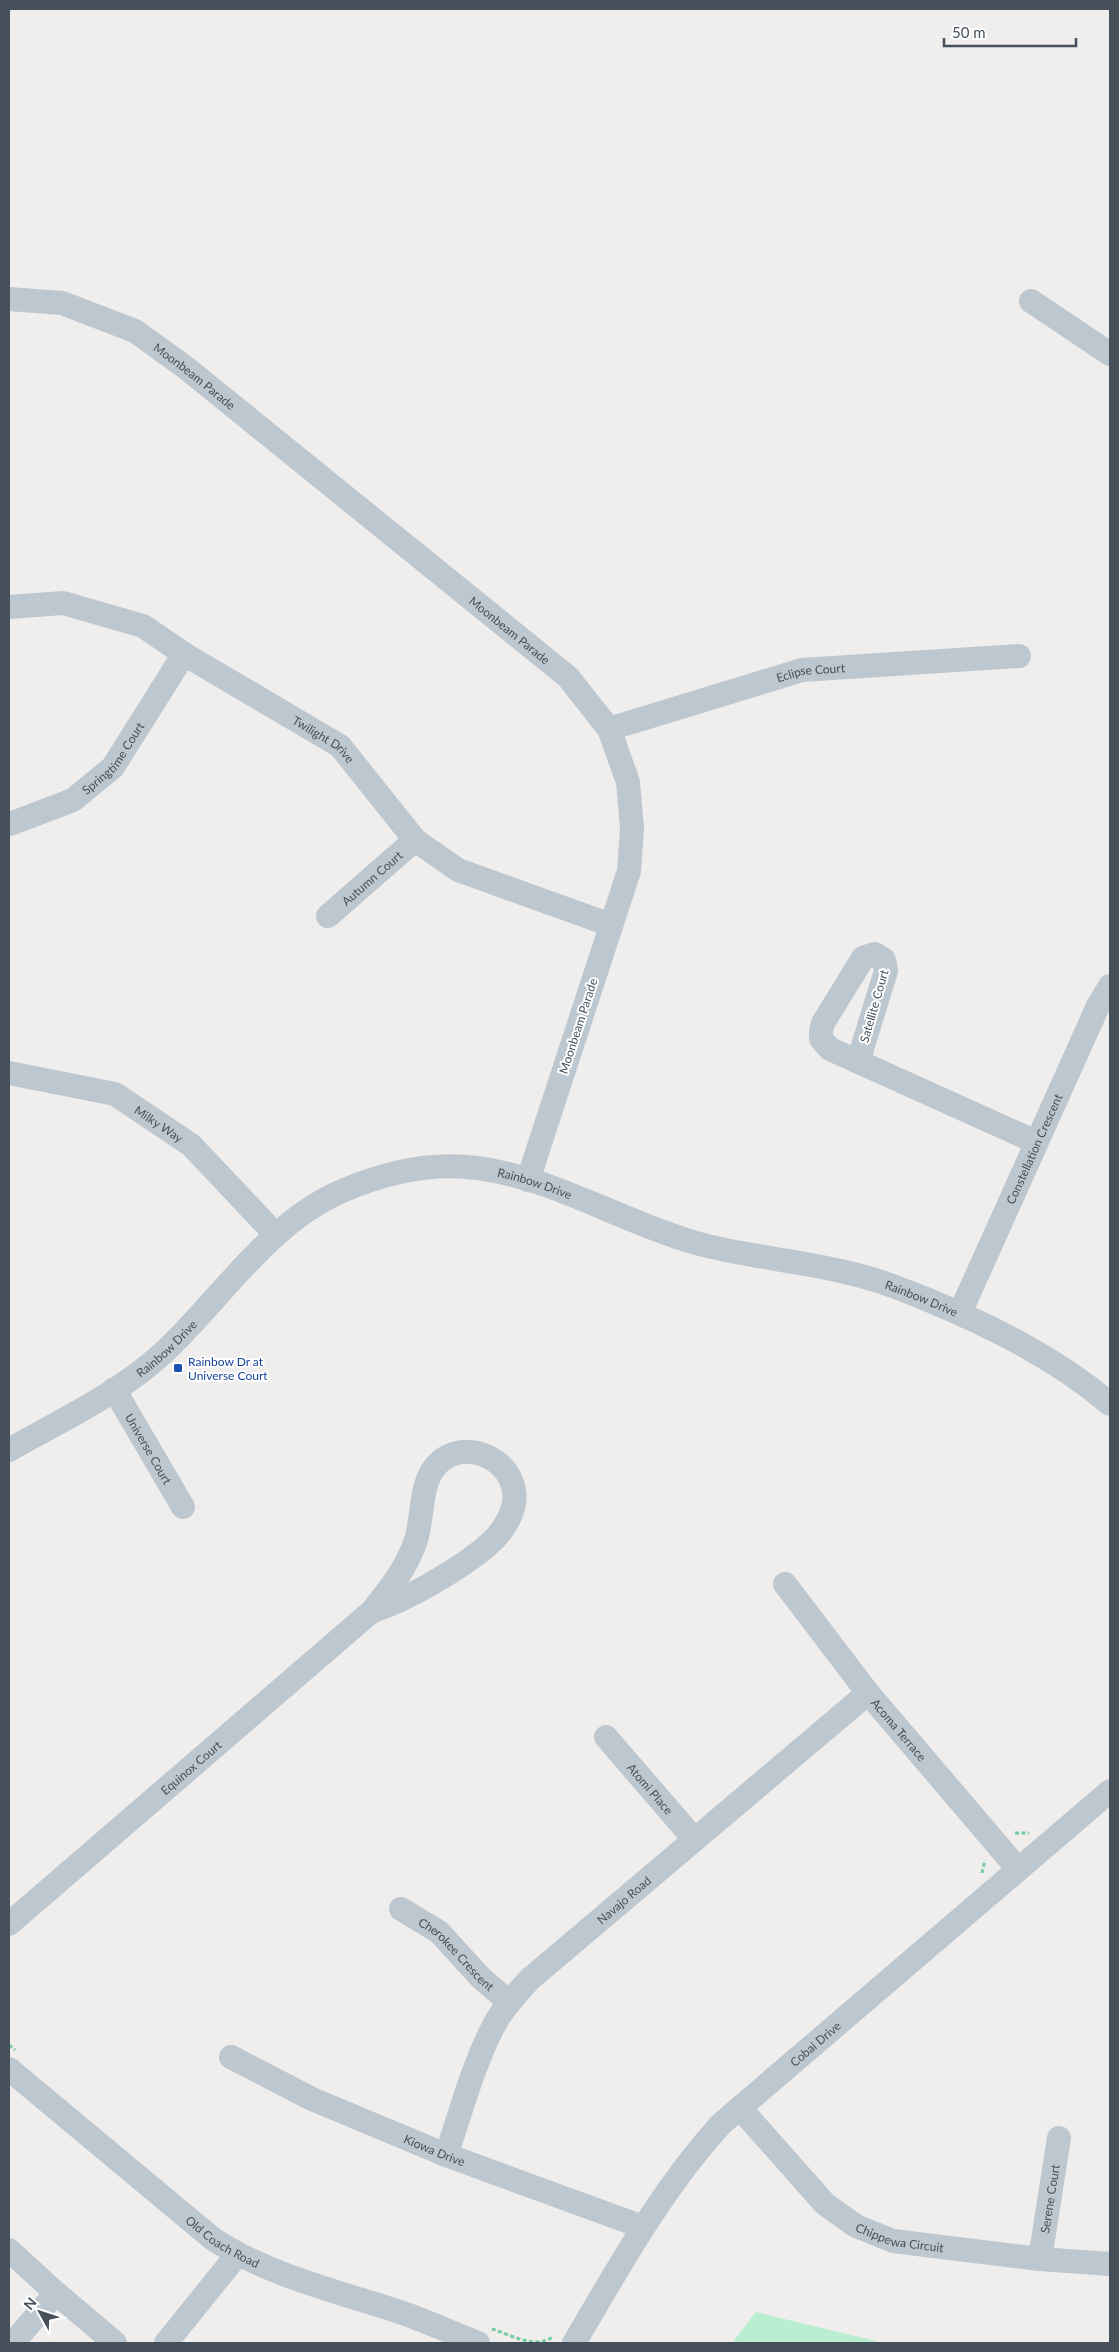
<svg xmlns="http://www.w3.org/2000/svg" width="1119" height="2352" font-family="Lato,sans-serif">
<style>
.green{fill:#baeed0}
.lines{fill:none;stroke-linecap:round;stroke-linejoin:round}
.path{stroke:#73cca2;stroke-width:3;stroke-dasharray:4 2.5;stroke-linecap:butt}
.minor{stroke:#bdc7cf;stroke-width:24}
.transit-dot{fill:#1a4fb4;stroke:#fff;stroke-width:2}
.labels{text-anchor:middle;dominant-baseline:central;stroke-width:4;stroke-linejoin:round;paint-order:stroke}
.street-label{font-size:12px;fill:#45505a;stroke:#fff}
.transit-label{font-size:12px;fill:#164399;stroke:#fff;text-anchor:start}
</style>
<rect width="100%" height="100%" fill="#f0eded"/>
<path class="green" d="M 756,2312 L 884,2343 L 732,2343 Z"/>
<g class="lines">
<path class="path" d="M 1015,1833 L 1029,1833
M 982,1873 L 985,1860
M 9,2045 L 15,2050
M 492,2329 C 511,2335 536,2350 554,2336"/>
<g class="minor">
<path id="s1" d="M 9,299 L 62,303 L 135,331 L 185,367 L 568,677 L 609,729 L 628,782 L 632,828 L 629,871 L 528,1180"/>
<path d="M 1031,301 L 1110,354"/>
<path id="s2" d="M 9,607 L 63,603 L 143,626 L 184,654 L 340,746 L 415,840 L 458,870 L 611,925"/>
<path id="s3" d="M 609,729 L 802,670 L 1019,656"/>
<path id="s4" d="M 10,824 L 73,800 L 113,767 L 184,654"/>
<path id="s5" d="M 328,916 L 415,840"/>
<path d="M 858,1062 L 886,971 L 884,960 L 875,954 L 863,958 L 823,1023 L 821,1031 L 821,1039 L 830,1049 L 1036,1142"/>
<path id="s6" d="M 9,1073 L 115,1094 L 191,1145 L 276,1235"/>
<path id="s7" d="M 960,1313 L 1098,1006 L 1110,986"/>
<path id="s8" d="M 114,1389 L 183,1507"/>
<path id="s9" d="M 9,1450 C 60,1421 118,1394 162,1354 C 221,1300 266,1224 342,1191 C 384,1173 432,1162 477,1168 C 554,1178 622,1222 696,1243 C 746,1257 798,1260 849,1273 C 876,1279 901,1289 926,1299 C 991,1326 1056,1358 1110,1404"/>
<path id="s10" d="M 785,1584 L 868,1693 L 1018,1869"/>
<path id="s11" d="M 606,1737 L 694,1839"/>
<path id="s12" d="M 401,1909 L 439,1932 L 481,1978 L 509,2002"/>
<path id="s13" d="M 9,1924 L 372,1611 C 390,1589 407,1567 416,1540 C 423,1517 420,1485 435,1467 C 464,1431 525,1464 513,1508 C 509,1522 499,1536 488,1545 C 463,1567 404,1602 372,1611"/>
<path id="s14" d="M 231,2057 L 312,2099 L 446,2155 L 643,2227"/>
<path id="s15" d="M 9,2069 L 213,2239 C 270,2276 336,2291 400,2312 C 426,2321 452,2333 478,2343"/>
<path id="s16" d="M 740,2108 L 825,2204 L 856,2226 L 893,2241 L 1040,2259 L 1110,2264"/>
<path id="s17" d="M 446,2155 C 462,2110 474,2060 498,2018 C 507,2004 518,1992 530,1979 L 868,1693"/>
<path d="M 9,2250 L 56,2293 L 115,2343"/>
<path id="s18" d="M 1040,2259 L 1059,2138"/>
<path d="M 13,2343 L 56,2293"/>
<path d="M 166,2343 L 237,2255"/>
<path id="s19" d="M 574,2343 C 619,2267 661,2190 721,2124 L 1110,1791"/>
</g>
</g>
<rect class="transit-dot" x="173" y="1363" width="10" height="10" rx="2.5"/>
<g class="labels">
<g class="street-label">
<text stroke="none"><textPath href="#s1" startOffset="206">Moonbeam Parade</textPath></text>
<text stroke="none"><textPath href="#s1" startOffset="611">Moonbeam Parade</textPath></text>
<text stroke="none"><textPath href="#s3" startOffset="210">Eclipse Court</textPath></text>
<text stroke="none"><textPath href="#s2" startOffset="351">Twilight Drive</textPath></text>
<text stroke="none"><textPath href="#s4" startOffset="126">Springtime Court</textPath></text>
<text stroke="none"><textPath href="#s5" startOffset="58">Autumn Court</textPath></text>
<text transform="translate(874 1006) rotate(-74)">Satellite Court</text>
<text transform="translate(578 1026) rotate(-72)">Moonbeam Parade</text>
<text stroke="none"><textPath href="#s6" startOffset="161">Milky Way</textPath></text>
<text stroke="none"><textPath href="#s7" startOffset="180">Constellation Crescent</textPath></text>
<text stroke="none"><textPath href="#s9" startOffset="624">Rainbow Drive</textPath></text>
<text stroke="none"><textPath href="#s9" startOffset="1029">Rainbow Drive</textPath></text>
<text stroke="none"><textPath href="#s9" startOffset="188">Rainbow Drive</textPath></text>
<text stroke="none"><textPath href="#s8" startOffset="69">Universe Court</textPath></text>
<text stroke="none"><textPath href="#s10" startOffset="185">Acoma Terrace</textPath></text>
<text stroke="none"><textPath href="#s13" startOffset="240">Equinox Court</textPath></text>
<text stroke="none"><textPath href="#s11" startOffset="68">Atomi Place</textPath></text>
<text stroke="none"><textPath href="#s17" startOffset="320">Navajo Road</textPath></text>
<text stroke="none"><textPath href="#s12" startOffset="72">Cherokee Crescent</textPath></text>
<text stroke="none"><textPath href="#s19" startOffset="388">Cobai Drive</textPath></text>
<text stroke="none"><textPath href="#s14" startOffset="224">Kiowa Drive</textPath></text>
<text stroke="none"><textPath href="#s18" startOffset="61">Serene Court</textPath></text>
<text stroke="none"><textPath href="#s16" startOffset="212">Chippewa Circuit</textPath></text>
<text stroke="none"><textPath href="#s15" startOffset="275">Old Coach Road</textPath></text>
</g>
<g class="transit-label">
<text x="188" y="1361">Rainbow Dr at<tspan x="188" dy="14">Universe Court</tspan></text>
</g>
</g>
<rect width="1119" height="2352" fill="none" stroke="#45505a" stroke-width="20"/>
<g transform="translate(40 2312) rotate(310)" stroke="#ffffff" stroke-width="4" paint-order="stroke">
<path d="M0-4L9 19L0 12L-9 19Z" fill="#45505a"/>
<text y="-8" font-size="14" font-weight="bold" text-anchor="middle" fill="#45505a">N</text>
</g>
<path d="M944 38v8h132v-8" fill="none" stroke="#45505a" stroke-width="2.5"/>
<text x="952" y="38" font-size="15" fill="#45505a" stroke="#ffffff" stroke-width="4" paint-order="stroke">50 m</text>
</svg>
